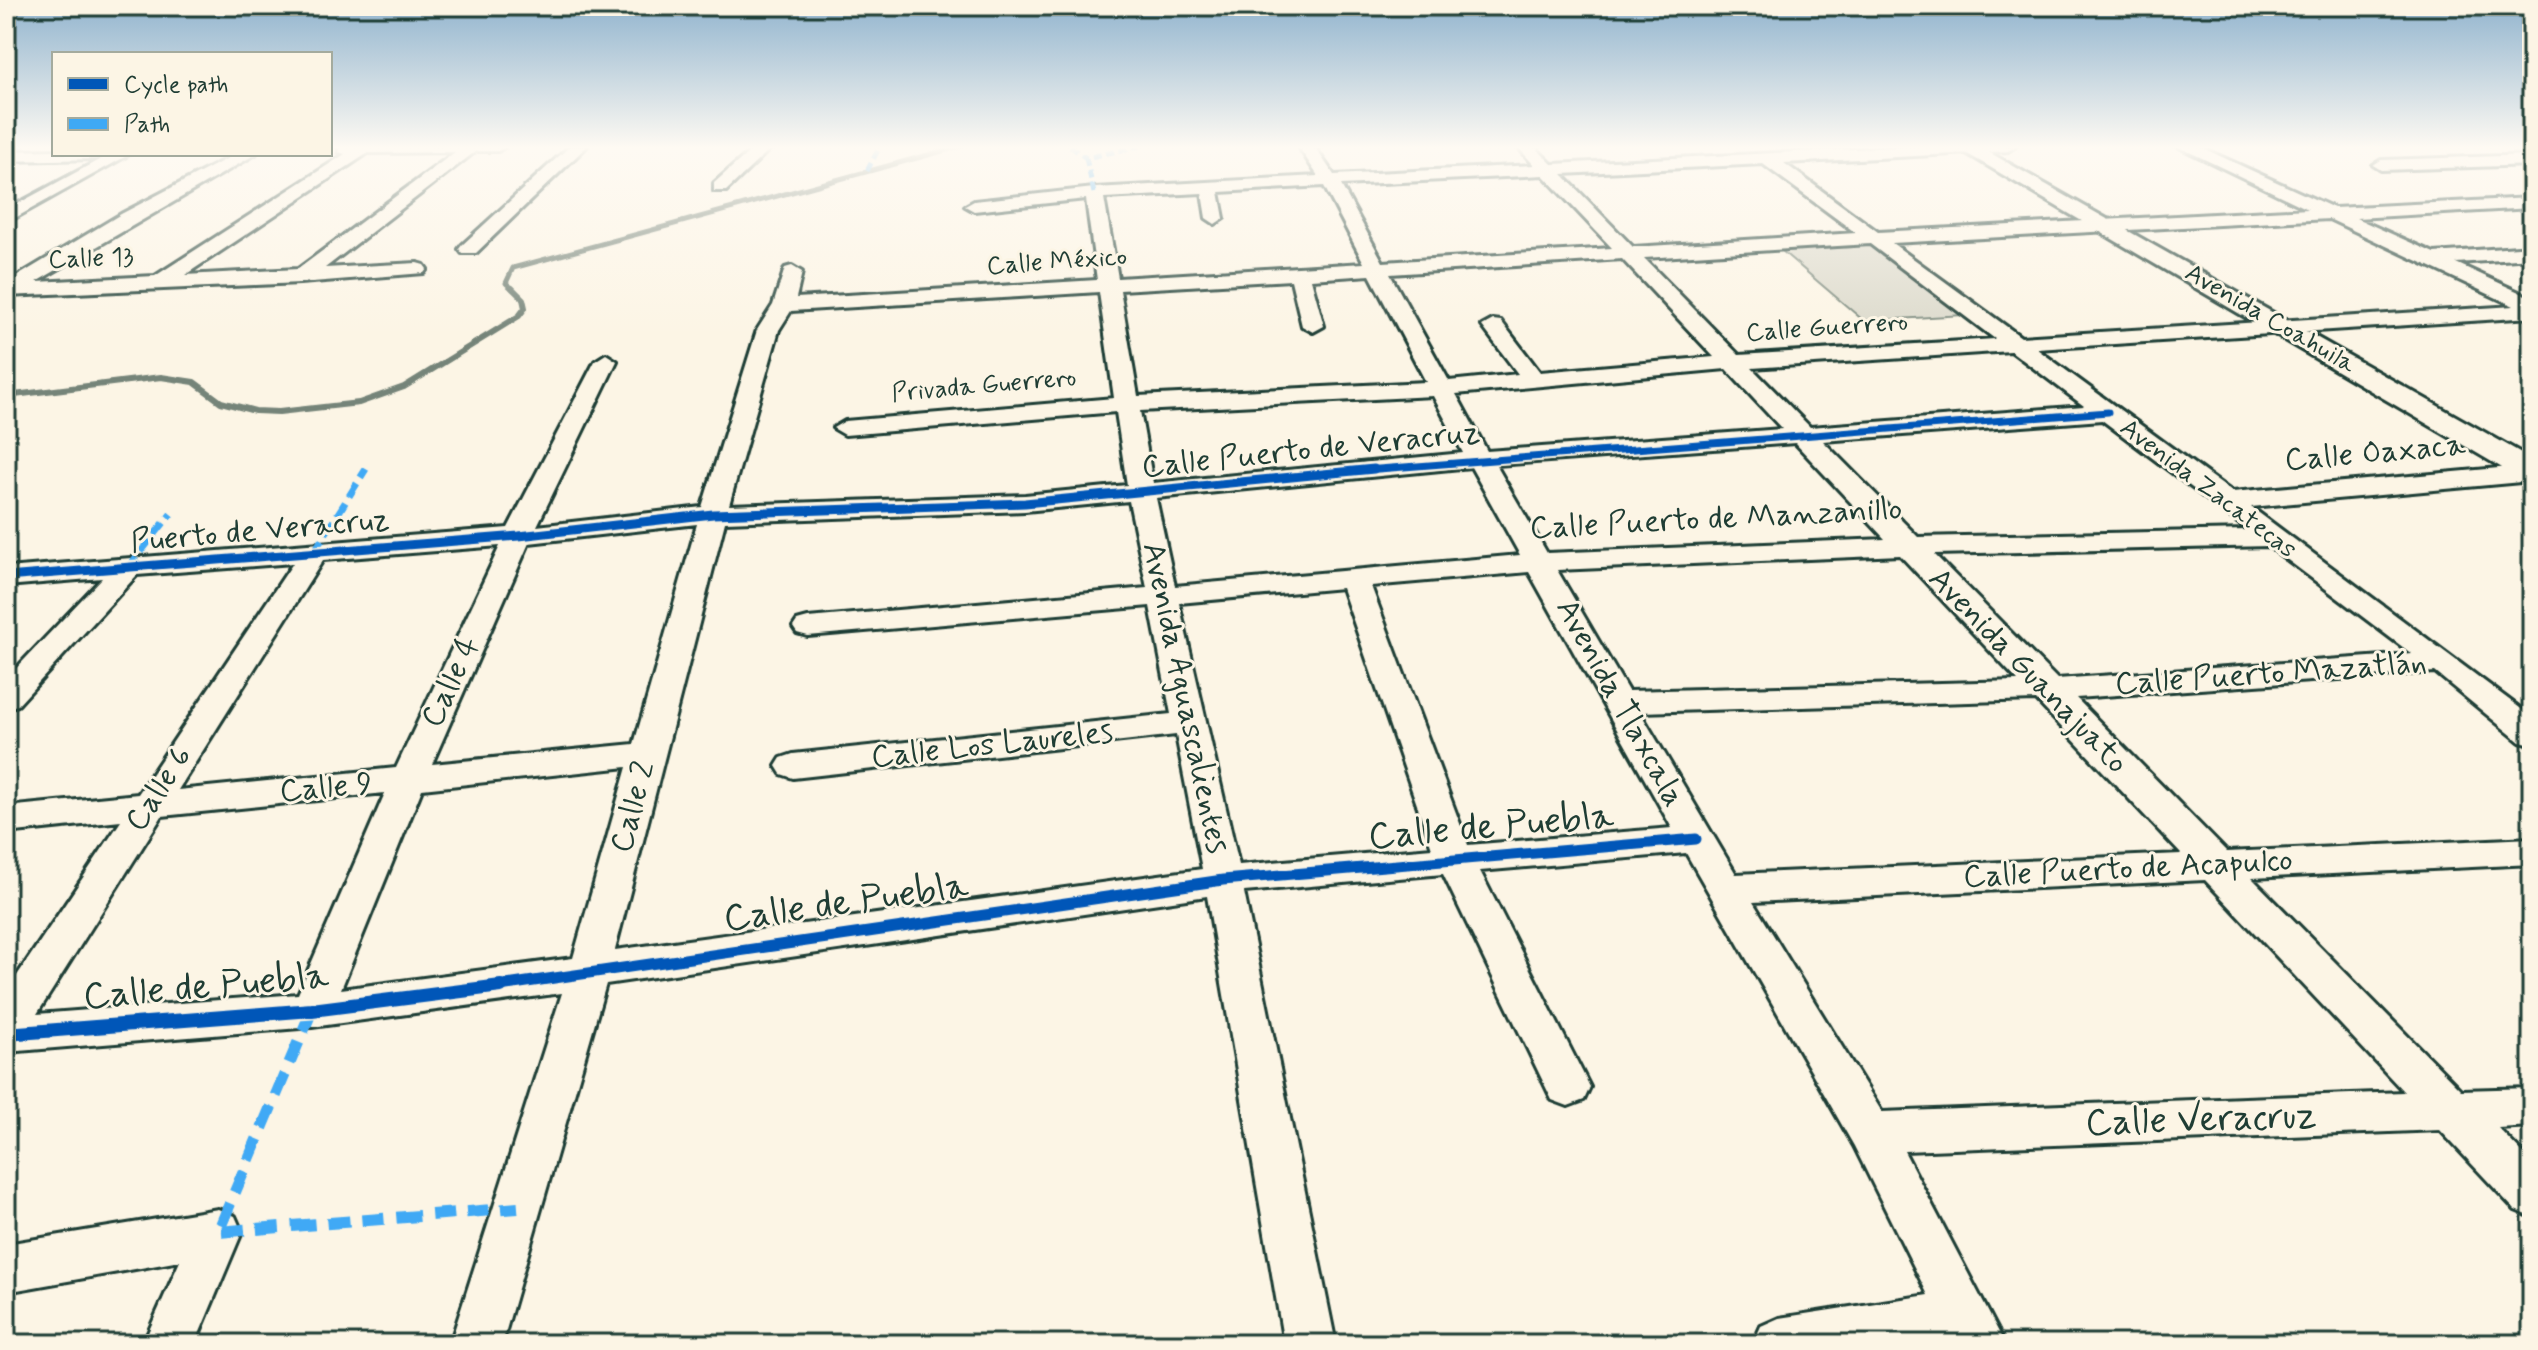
<svg xmlns="http://www.w3.org/2000/svg" width="2538" height="1350" font-family="Mynerve,sans-serif">
<style>
.green{fill:#dcdacc;stroke:#7e8c80;stroke-width:2}
.lines{fill:none;stroke-linecap:round;stroke-linejoin:round}
.stream-far1{stroke:#758479;stroke-width:5}
.stream{stroke:#758479;stroke-width:6}
.minor-casing{stroke:#1f3d34;stroke-width:6}
.tertiary-casing{stroke:#1f3d34;stroke-width:6}
.minor{fill:#fcf5e5;fill-rule:evenodd}
.tertiary{fill:#fcf5e5;fill-rule:evenodd}
.quiet-far2{stroke:#3fa9f5;stroke-width:5;stroke-dasharray:9 5;stroke-linecap:butt}
.quiet-far1{stroke:#3fa9f5;stroke-width:7;stroke-dasharray:15 7;stroke-linecap:butt}
.quiet{stroke:#3fa9f5;stroke-width:12;stroke-dasharray:23 12;stroke-linecap:butt}
.cycleway-far3-casing{stroke:#fcf5e5;stroke-width:11}
.cycleway-far2-casing{stroke:#fcf5e5;stroke-width:14}
.cycleway-far1-casing{stroke:#fcf5e5;stroke-width:16}
.cycleway-casing{stroke:#fcf5e5;stroke-width:19}
.cycleway-far3{stroke:#0057b8;stroke-width:7}
.cycleway-far2{stroke:#0057b8;stroke-width:9}
.cycleway-far1{stroke:#0057b8;stroke-width:11}
.cycleway{stroke:#0057b8;stroke-width:14}
.labels{text-anchor:middle;dominant-baseline:central;stroke-width:6;stroke-linejoin:round;paint-order:stroke}
.far-street-label{font-size:26px;fill:#1f3d34;stroke:#fcf5e5}
.street-label{font-size:32px;fill:#1f3d34;stroke:#fcf5e5}
.near-street-label{font-size:38px;fill:#1f3d34;stroke:#fcf5e5}
</style>
<rect width="100%" height="100%" fill="#fcf5e5"/>
<filter id="ink" filterUnits="userSpaceOnUse"><feTurbulence type="fractalNoise" baseFrequency=".0125" numOctaves="2"/><feDisplacementMap in="SourceGraphic" scale="16" xChannelSelector="R" yChannelSelector="G"/><feConvolveMatrix kernelMatrix="1 2 1 2 8 2 1 2 1" color-interpolation-filters="sRGB"/></filter>
<g filter="url(#ink)">
<path class="green" d="M 1873,245 L 1965,315 L 1864,321 L 1781,250 Z"/>
<g class="lines">
<path class="stream-far1" d="M 514,290 L 506,283 L 513,268 L 961,146"/>
<path class="stream" d="M 6,396 L 161,377 L 194,382 L 221,402 L 255,411 L 279,412 L 359,403 L 404,387 L 519,316 L 525,308 L 523,299 L 512,288"/>
<defs>
<path id="minor" d="M 339,146 L 506,146 L 498,151 L 476,151 L 325,268 L 417,263 L 424,265 L 427,269 L 424,273 L 300,283 L 6,296 L 6,283 L 121,214 L 236,154 L 256,154 L 36,282 L 155,276 L 345,154 L 339,152 ZM 455,152 L 298,269 L 185,275 L 368,153 Z
M 570,146 L 587,146 L 476,253 L 462,253 L 459,249 L 462,245 Z
M 756,146 L 773,146 L 726,191 L 714,191 L 714,183 Z
M 1298,146 L 1314,146 L 1334,175 L 1534,165 L 1517,146 L 1534,146 L 1552,164 L 1916,146 L 2016,146 L 2008,151 L 1784,163 L 1878,232 L 2308,209 L 2177,146 L 2198,146 L 2334,208 L 2532,198 L 2532,208 L 2356,218 L 2434,253 L 2532,246 L 2532,258 L 2456,263 L 2532,298 L 2532,317 L 2037,349 L 2232,492 L 2532,465 L 2532,481 L 2251,507 L 2532,717 L 2532,745 L 2520,742 L 2435,672 L 2076,698 L 2227,852 L 2532,838 L 2532,864 L 2252,878 L 2461,1090 L 2532,1088 L 2532,1126 L 2498,1128 L 2532,1163 L 2532,1217 L 2515,1210 L 2440,1130 L 1904,1151 L 2005,1344 L 1753,1344 L 1761,1326 L 1779,1318 L 1928,1295 L 1854,1146 L 1686,853 L 1480,871 L 1590,1087 L 1584,1100 L 1568,1106 L 1552,1100 L 1443,874 L 1244,892 L 1336,1344 L 1284,1344 L 1207,896 L 606,984 L 502,1344 L 450,1344 L 562,993 L 312,1027 L 6,1052 L 6,992 L 121,821 L 6,833 L 6,807 L 138,794 L 293,563 L 137,575 L 18,705 L 6,708 L 6,679 L 102,578 L 6,586 L 6,568 L 508,528 L 595,361 L 606,354 L 617,361 L 537,526 L 702,507 L 757,330 L 773,305 L 785,268 L 792,266 L 802,272 L 796,298 L 1097,280 L 1086,199 L 974,211 L 965,206 L 974,201 L 1094,188 L 1318,176 ZM 1763,164 L 1856,233 L 1633,247 L 1562,174 ZM 1543,175 L 1612,248 L 1383,262 L 1341,185 ZM 1324,186 L 1364,263 L 1118,278 L 1104,198 L 1202,193 L 1206,218 L 1215,224 L 1224,218 L 1219,192 ZM 2329,219 L 2514,306 L 2021,337 L 1892,243 ZM 1870,244 L 1995,339 L 1739,355 L 1644,258 ZM 1622,259 L 1714,357 L 1540,372 L 1501,321 L 1493,320 L 1482,326 L 1518,374 L 1449,381 L 1390,274 ZM 1370,275 L 1426,382 L 1138,396 L 1120,290 L 1291,280 L 1302,326 L 1313,332 L 1324,326 L 1311,279 ZM 1099,292 L 1114,398 L 845,421 L 833,428 L 845,435 L 1116,412 L 1127,485 L 1025,495 L 729,505 L 779,330 L 791,311 ZM 2011,351 L 2084,406 L 1810,427 L 1752,368 ZM 1726,369 L 1782,429 L 1487,451 L 1456,394 ZM 1433,396 L 1463,453 L 1153,483 L 1140,411 ZM 2102,420 L 2248,530 L 1918,537 L 1823,441 ZM 1795,443 L 1885,539 L 1547,553 L 1496,465 ZM 1471,467 L 1520,555 L 1175,586 L 1156,498 ZM 1129,501 L 1147,588 L 808,618 L 797,621 L 793,627 L 797,633 L 808,636 L 1150,606 L 1171,714 L 793,754 L 781,758 L 776,766 L 781,774 L 793,778 L 1176,735 L 1202,869 L 615,950 L 725,522 L 1025,511 ZM 697,524 L 634,744 L 432,764 L 529,543 ZM 500,546 L 396,768 L 178,790 L 323,560 ZM 2269,546 L 2412,654 L 2057,679 L 1934,554 ZM 1900,555 L 2018,681 L 1628,691 L 1557,570 ZM 1529,572 L 1672,828 L 1468,845 L 1371,586 ZM 1342,588 L 1432,848 L 1239,865 L 1179,603 ZM 2036,700 L 2181,854 L 1736,874 L 1640,712 ZM 627,767 L 573,958 L 341,989 L 422,789 ZM 385,793 L 298,994 L 37,1014 L 162,816 ZM 2205,880 L 2404,1092 L 1882,1112 L 1753,902 Z
M 54,150 L 54,154 L 104,154 L 96,159 L 6,161 L 6,151 Z
M 110,154 L 130,154 L 6,223 L 6,210 Z
M 2532,155 L 2532,165 L 2381,170 L 2373,165 L 2381,160 Z
M 218,1209 L 235,1216 L 242,1232 L 195,1344 L 143,1344 L 180,1261 L 6,1292 L 6,1244 Z"/>
<path id="tertiary" d="M 1954,146 L 1978,146 L 2532,459 L 2532,482 L 2521,479 Z"/>
</defs>
<use href="#minor" class="minor-casing"/>
<use href="#tertiary" class="tertiary-casing"/>
<use href="#minor" class="minor"/>
<use href="#tertiary" class="tertiary"/>
<path class="quiet-far2" d="M 1070,146 L 1086,158
M 867,171 L 880,146
M 1094,193 L 1086,158 L 1140,146"/>
<path class="quiet-far1" d="M 314,552 L 366,469
M 127,569 L 171,514"/>
<path class="quiet" d="M 312,1010 L 218,1232 L 518,1208"/>
<defs>
<path id="cycleway-far3" d="M 1353,471 L 2108,412"/>
<path id="cycleway-far2" d="M 6,577 L 519,536 L 713,514 L 1025,503 L 1374,469"/>
<path id="cycleway-far1" d="M 486,988 L 1223,880 L 1696,839"/>
<path id="cycleway" d="M 6,1034 L 312,1010 L 501,986"/>
</defs>
<use href="#cycleway-far3" class="cycleway-far3-casing"/>
<use href="#cycleway-far2" class="cycleway-far2-casing"/>
<use href="#cycleway-far1" class="cycleway-far1-casing"/>
<use href="#cycleway" class="cycleway-casing"/>
<use href="#cycleway-far3" class="cycleway-far3"/>
<use href="#cycleway-far2" class="cycleway-far2"/>
<use href="#cycleway-far1" class="cycleway-far1"/>
<use href="#cycleway" class="cycleway"/>
</g>
</g>
<linearGradient id="sky" x2="0" y2="1"><stop stop-color="#91b4ce"/><stop offset="0.44" stop-color="#fefaf3"/><stop offset="1" stop-color="#fefaf3" stop-opacity="0"/></linearGradient>
<rect width="2538" height="335" fill="url(#sky)"/>
<g class="labels">
<g class="far-street-label">
<text transform="translate(91 259) rotate(-2)">Calle 13</text>
<text transform="translate(1057 262) rotate(-4)">Calle México</text>
<text transform="translate(2270 319) rotate(30)">Avenida Coahuila</text>
<text transform="translate(1827 328) rotate(-4)">Calle Guerrero</text>
<text transform="translate(984 386) rotate(-5)">Privada Guerrero</text>
<text transform="translate(2208 489) rotate(37)">Avenida Zacatecas</text>
</g>
<g class="street-label">
<text transform="translate(1311 450) rotate(-6)">Calle Puerto de Veracruz</text>
<text transform="translate(2375 453) rotate(-5)">Calle Oaxaca</text>
<text transform="translate(1716 519) rotate(-3)">Calle Puerto de Manzanillo</text>
<text transform="translate(260 531) rotate(-5)">Puerto de Veracruz</text>
<text transform="translate(2028 671) rotate(46)">Avenida Guanajuato</text>
<text transform="translate(2271 674) rotate(-4)">Calle Puerto Mazatlán</text>
<text transform="translate(451 682) rotate(-65)">Calle 4</text>
<text transform="translate(1185 698) rotate(78)">Avenida Aguascalientes</text>
<text transform="translate(1620 703) rotate(61)">Avenida Tlaxcala</text>
<text transform="translate(992 745) rotate(-6)">Calle Los Laureles</text>
<text transform="translate(326 788) rotate(-5)">Calle 9</text>
<text transform="translate(159 789) rotate(-57)">Calle 6</text>
<text transform="translate(633 807) rotate(-75)">Calle 2</text>
<text transform="translate(2128 869) rotate(-3)">Calle Puerto de Acapulco</text>
</g>
<g class="near-street-label">
<text transform="translate(1491 827) rotate(-5)">Calle de Puebla</text>
<text transform="translate(846 903) rotate(-8)">Calle de Puebla</text>
<text transform="translate(206 987) rotate(-5)">Calle de Puebla</text>
<text transform="translate(2201 1120) rotate(-2)">Calle Veracruz</text>
</g>
</g>
<rect width="2538" height="1350" fill="none" stroke="#fcf5e5" stroke-width="32"/>
<rect x="16" y="16" width="2506" height="1318" fill="none" stroke="#1f3d34" stroke-width="3" filter="url(#ink)"/>
<rect x="52" y="52" width="280" height="104" fill="#fcf5e5" stroke="#a4ab9e" stroke-width="2"/>
<rect x="68" y="78" width="40" height="12" fill="#0057b8" stroke="#a4ab9e" stroke-width="2"/>
<text x="124" y="92" font-size="24" fill="#1f3d34">Cycle path</text>
<rect x="68" y="118" width="40" height="12" fill="#3fa9f5" stroke="#a4ab9e" stroke-width="2"/>
<text x="124" y="132" font-size="24" fill="#1f3d34">Path</text>
</svg>
